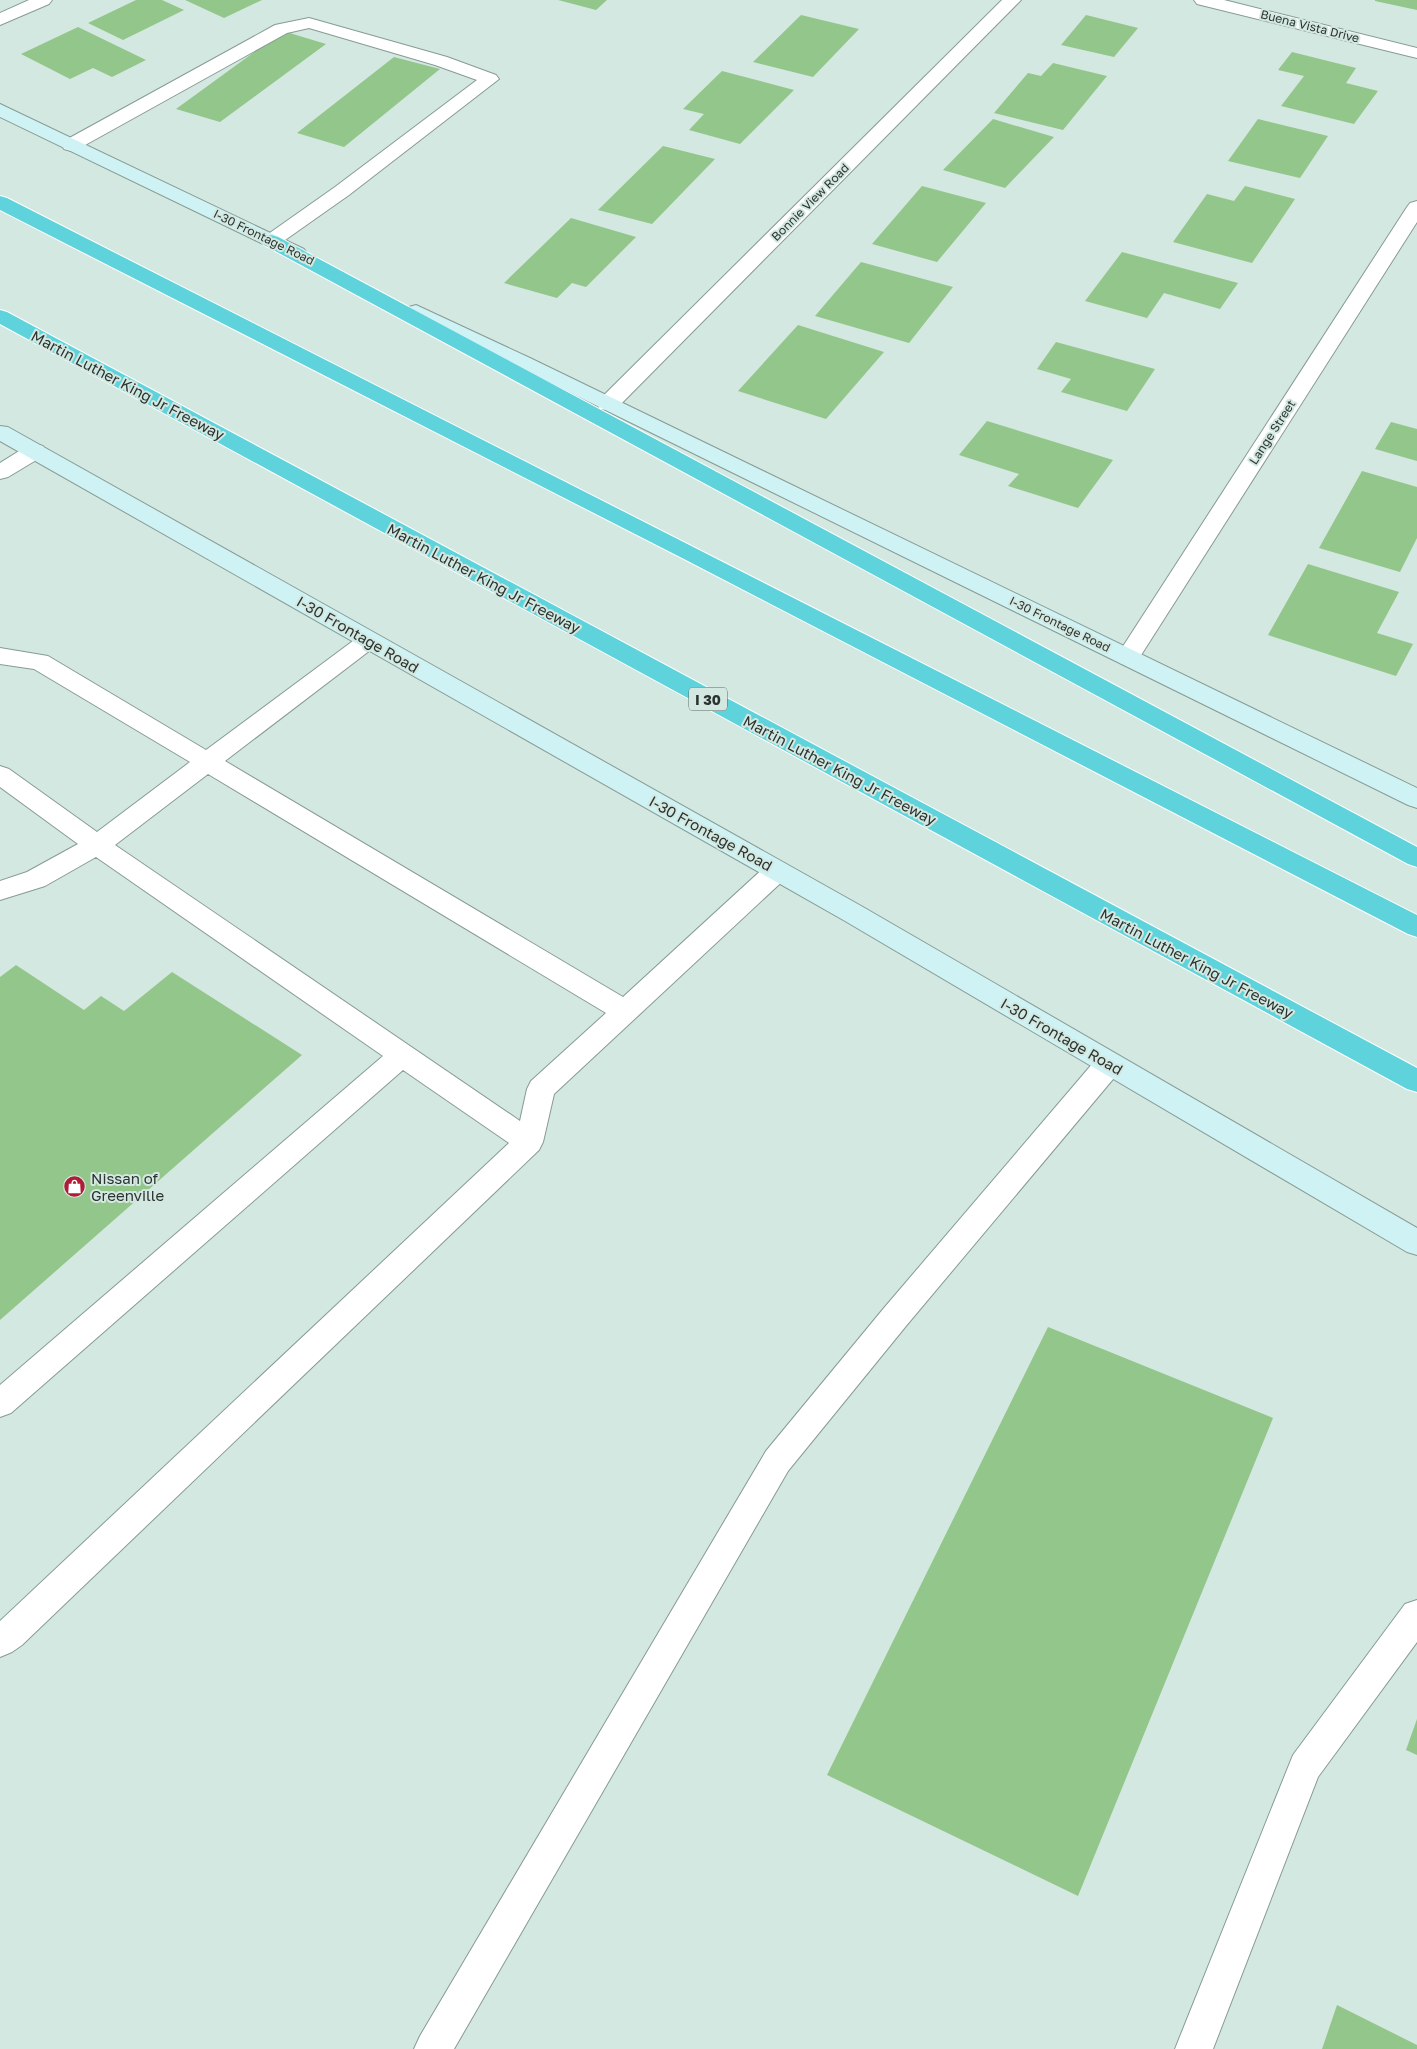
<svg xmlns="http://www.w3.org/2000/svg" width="1417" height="2049" font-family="'Golos Text',sans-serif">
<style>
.building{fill:#93c68a}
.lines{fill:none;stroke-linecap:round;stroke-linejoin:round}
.service-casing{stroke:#879b94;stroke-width:2}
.minor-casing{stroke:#879b94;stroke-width:2}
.secondary-casing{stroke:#879b94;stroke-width:2}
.motorway-casing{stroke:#fff;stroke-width:2}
.service{fill:#fff;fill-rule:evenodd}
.minor{fill:#fff;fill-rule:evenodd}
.secondary{fill:#cff2f4;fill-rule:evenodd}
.motorway{fill:#5fd3dc;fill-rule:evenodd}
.labels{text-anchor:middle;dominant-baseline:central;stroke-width:4;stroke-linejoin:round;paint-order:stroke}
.far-street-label{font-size:12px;fill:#2b3330;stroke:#d3e8e0}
.shield{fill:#d3e8e0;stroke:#5d6965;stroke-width:1}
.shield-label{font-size:14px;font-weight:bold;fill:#2b3330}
.street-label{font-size:15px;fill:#2b3330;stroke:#d3e8e0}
.poi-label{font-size:15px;fill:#2b3330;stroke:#d3e8e0;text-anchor:start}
</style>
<rect width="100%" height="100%" fill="#d3e8e0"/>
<path class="building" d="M 136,0 L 162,0 L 184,10 L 123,40 L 88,23 Z
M 185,0 L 262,0 L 224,18 Z
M 558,0 L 607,0 L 596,10 Z
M 1375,0 L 1417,0 L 1417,10 L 1375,1 Z
M 801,15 L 859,29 L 813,77 L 753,62 Z
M 1086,15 L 1138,28 L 1114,57 L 1061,45 Z
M 78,27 L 146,60 L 112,77 L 93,68 L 70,79 L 21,54 Z
M 283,31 L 326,44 L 220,122 L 176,109 Z
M 1292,52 L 1356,68 L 1346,83 L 1378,91 L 1354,124 L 1281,106 L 1304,76 L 1278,70 Z
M 394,57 L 440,69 L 344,147 L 297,133 Z
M 1053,63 L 1107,76 L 1063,130 L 994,113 L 1028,73 L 1041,76 Z
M 722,71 L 794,90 L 740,144 L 689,130 L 704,114 L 683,109 Z
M 993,119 L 1054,137 L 1005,188 L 943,170 Z
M 1258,119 L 1328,136 L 1300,178 L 1228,161 Z
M 663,146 L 715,159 L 652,224 L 598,210 Z
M 922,186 L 986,203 L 937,262 L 872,244 Z
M 1245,186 L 1295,199 L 1252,263 L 1173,242 L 1207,194 L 1234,201 Z
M 571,218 L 636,237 L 586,287 L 572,283 L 557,298 L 504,283 Z
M 1122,252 L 1238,283 L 1220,309 L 1164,293 L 1147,318 L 1085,301 Z
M 861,262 L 953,287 L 909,343 L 815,316 Z
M 798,325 L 884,352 L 826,419 L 738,391 Z
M 1056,342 L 1155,369 L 1127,411 L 1061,392 L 1071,379 L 1037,369 Z
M 987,421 L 1113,460 L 1078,508 L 1008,486 L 1019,474 L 959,455 Z
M 1391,422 L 1417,429 L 1417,461 L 1375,449 Z
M 1362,471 L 1417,487 L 1417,538 L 1400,572 L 1319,548 Z
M 1308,564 L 1399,592 L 1377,633 L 1413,644 L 1396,676 L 1268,635 Z
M 16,965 L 84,1010 L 101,996 L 124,1011 L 172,972 L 302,1055 L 0,1320 L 0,977 Z
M 1048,1327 L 1273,1418 L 1078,1896 L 827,1775 Z
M 1417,1719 L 1417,1755 L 1406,1750 Z
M 1337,2005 L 1417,2045 L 1417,2049 L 1322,2049 Z"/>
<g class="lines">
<defs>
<path id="service" d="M 309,18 L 447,57 L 496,75 L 499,79 L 349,195 L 278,245 L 271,247 L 264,245 L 261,241 L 264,237 L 335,187 L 477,80 L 435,65 L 309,28 L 287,33 L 78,149 L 71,151 L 64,149 L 62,145 L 64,141 L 275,25 Z
M 35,444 L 43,446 L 46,451 L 43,456 L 8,477 L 0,479 L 0,463 L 27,446 Z
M 369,632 L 377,635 L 381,640 L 377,645 L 225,761 L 623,997 L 768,864 L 777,862 L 786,864 L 790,871 L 786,878 L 554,1094 L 543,1142 L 539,1150 L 22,1645 L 12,1652 L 0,1657 L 0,1621 L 509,1143 L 403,1070 L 11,1413 L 0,1417 L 0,1385 L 383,1056 L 96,857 L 45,886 L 0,900 L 0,881 L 27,872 L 78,844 L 0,787 L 0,766 L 9,769 L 97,832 L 190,762 L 34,669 L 0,664 L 0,648 L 48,656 L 206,750 L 361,635 ZM 208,774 L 606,1013 L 531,1081 L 527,1089 L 520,1121 L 115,845 Z
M 1109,1053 L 1119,1056 L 1123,1064 L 1119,1072 L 906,1326 L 788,1471 L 454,2049 L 414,2049 L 420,2036 L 766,1451 L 884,1308 L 1099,1056 Z
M 1417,1600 L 1417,1642 L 1318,1777 L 1213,2049 L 1175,2049 L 1293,1755 L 1405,1604 Z"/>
<path id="minor" d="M 29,0 L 52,0 L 49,4 L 0,25 L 0,13 Z
M 1002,0 L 1021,0 L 616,409 L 608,410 L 600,409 L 597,404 L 600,399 Z
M 1194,0 L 1224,0 L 1417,48 L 1417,58 L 1197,4 Z
M 1417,201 L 1417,222 L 1136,663 L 1128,665 L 1120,663 L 1116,657 L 1120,651 L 1407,207 L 1410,203 Z"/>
<path id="secondary" d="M 0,104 L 304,249 L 307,253 L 304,257 L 297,259 L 290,257 L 0,117 Z
M 416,305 L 530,358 L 1417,788 L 1417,808 L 1408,805 L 516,366 L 440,332 L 409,315 L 406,311 L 409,307 Z
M 0,426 L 8,427 L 863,907 L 1417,1228 L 1417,1255 L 1407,1252 L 845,921 L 0,441 Z"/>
<path id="motorway" d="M 0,196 L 7,198 L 1417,915 L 1417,937 L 1408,934 L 684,559 L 0,210 Z
M 271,235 L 278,237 L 1417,847 L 1417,867 L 1408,864 L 264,245 L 261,241 L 264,237 Z
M 0,310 L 7,312 L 1417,1068 L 1417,1092 L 1407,1089 L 0,324 Z"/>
</defs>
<use href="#service" class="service-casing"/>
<use href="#minor" class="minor-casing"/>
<use href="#secondary" class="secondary-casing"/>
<use href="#motorway" class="motorway-casing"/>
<use href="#service" class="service"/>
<use href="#minor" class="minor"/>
<use href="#secondary" class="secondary"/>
<use href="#motorway" class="motorway"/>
</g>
<defs>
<symbol id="shop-disc" viewBox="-11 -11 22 22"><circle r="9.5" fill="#b01c36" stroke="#d3e8e0"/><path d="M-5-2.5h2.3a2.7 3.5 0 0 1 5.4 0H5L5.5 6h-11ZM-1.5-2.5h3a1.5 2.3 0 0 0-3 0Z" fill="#fff"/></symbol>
</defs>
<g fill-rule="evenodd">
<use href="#shop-disc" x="62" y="1174" width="25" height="25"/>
</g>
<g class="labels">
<g class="far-street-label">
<text transform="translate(1310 26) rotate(14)">Buena Vista Drive</text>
<text transform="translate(810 202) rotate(-45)">Bonnie View Road</text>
<text transform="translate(264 237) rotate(26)">I-30 Frontage Road</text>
<text transform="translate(1272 432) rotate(-57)">Lange Street</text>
<text transform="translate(1060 624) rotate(26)">I-30 Frontage Road</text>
</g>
<rect class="shield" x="689" y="687.5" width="38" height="23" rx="4"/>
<g class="shield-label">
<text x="708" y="699">I 30</text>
</g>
<g class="street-label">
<text transform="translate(128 385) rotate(28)">Martin Luther King Jr Freeway</text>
<text transform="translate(484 578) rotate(28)">Martin Luther King Jr Freeway</text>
<text transform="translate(358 634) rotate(30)">I-30 Frontage Road</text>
<text transform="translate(840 770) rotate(28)">Martin Luther King Jr Freeway</text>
<text transform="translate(711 833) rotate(29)">I-30 Frontage Road</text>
<text transform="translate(1197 963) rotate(28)">Martin Luther King Jr Freeway</text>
<text transform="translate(1062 1036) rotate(30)">I-30 Frontage Road</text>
</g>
<g class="poi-label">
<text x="91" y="1178">Nissan of<tspan x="91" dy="17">Greenville</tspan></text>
</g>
</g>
</svg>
